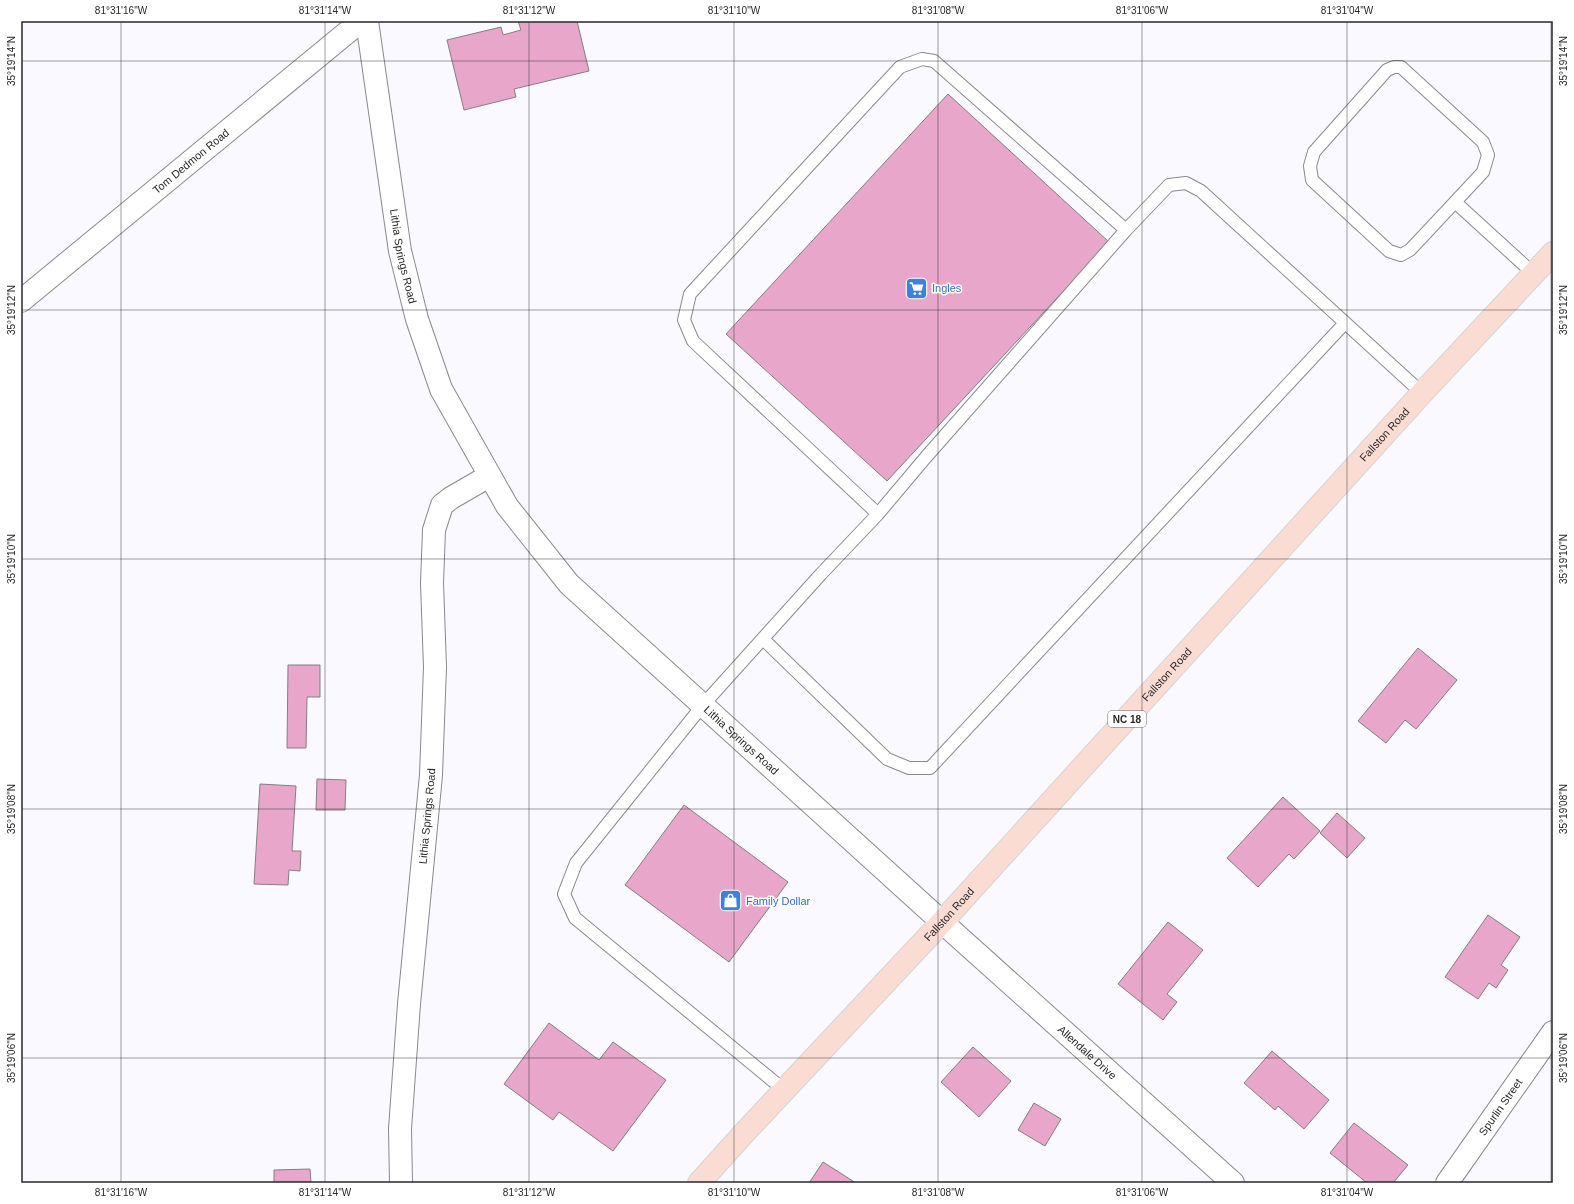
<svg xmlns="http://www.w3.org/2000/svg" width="1574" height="1204" font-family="Arial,sans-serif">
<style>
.building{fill:#e8a6ca;stroke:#857e81}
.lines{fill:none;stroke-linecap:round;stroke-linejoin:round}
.lane-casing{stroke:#898a90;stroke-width:14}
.street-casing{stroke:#898a90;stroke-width:24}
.primary-casing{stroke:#d4d4d5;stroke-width:24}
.lane{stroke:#fff;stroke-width:12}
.street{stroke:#fff;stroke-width:22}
.primary{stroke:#fbdcd2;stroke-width:22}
.ticks{fill:none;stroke:#28282b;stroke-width:1;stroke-opacity:0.45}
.labels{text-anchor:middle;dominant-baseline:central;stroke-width:3;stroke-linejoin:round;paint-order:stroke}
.shield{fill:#fff;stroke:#68686b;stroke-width:1}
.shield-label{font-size:10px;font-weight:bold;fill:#28282b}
.street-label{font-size:11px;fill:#28282b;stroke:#fff}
.shop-label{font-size:11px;fill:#366cbe;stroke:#fff;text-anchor:start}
.neatline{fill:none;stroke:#28282b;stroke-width:1.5}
.ticks-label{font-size:10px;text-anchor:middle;fill:#28282b}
</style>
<rect width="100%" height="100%" fill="#f9f9ff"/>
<path class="building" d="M 518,21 L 577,21 L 589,71 L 514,89 L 516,97 L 464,110 L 447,40 L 501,27 L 503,35 L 521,30 Z
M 948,94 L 1109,242 L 887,481 L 726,334 Z
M 1418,648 L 1457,680 L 1416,729 L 1405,720 L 1386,743 L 1358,721 Z
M 288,665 L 320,665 L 320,697 L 307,697 L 306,748 L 287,748 Z
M 317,779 L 346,780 L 345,810 L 316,810 Z
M 260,784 L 296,786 L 292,851 L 301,851 L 300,871 L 289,870 L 288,885 L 254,884 Z
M 1283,797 L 1320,831 L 1294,859 L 1289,854 L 1258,887 L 1227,858 Z
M 684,805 L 788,882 L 729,962 L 625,885 Z
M 1337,813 L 1365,838 L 1347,858 L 1320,833 Z
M 1488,915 L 1520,937 L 1501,965 L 1508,970 L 1496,988 L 1489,983 L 1478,999 L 1445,977 Z
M 1168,922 L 1203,950 L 1167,994 L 1177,1002 L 1163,1020 L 1118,984 Z
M 549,1023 L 599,1060 L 613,1042 L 666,1080 L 613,1151 L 559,1112 L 553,1120 L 504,1084 Z
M 973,1047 L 1011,1081 L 979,1117 L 941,1082 Z
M 1272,1051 L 1329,1100 L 1304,1129 L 1278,1106 L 1275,1110 L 1244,1083 Z
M 1034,1103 L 1061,1119 L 1045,1146 L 1018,1130 Z
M 1354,1123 L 1408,1165 L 1393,1183 L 1367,1183 L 1330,1153 Z
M 823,1162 L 856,1183 L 809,1183 Z
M 310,1169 L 311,1183 L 274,1183 L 274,1170 Z"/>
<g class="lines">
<defs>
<path id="lane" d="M 1455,202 L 1410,250 L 1401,255 L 1389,251 L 1312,180 L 1310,166 L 1314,152 L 1387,70 L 1394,67 L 1401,67 L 1483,142 L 1488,155 L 1483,172 L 1455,202 L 1534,274
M 878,514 L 693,341 L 684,320 L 690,294 L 900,67 L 922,59 L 934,61 L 1126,230
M 763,639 L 887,759 L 909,768 L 930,768 L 1345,323
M 784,1090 L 575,918 L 564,894 L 576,863 L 703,705 L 821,574 L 878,514 L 926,457 L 1126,230 L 1169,185 L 1186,183 L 1201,191 L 1422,393"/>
<g id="street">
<path id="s1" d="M 367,21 L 400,251 L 417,319 L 441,389 L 507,506 L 569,584 L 942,922 L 1233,1183"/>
<path id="s2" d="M 21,301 L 361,21"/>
<path id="s3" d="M 401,1183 L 400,1129 L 409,1004 L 431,775 L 435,667 L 432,583 L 434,530 L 442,505 L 451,498 L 489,476"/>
<path id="s4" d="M 1447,1183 L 1553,1032"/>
</g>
<g id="primary">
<path id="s5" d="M 699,1183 L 745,1132 L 942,922 L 1422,393 L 1553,253"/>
</g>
</defs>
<use href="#lane" class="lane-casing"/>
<use href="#street" class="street-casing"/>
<use href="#primary" class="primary-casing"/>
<use href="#lane" class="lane"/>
<use href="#street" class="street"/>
<use href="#primary" class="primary"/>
</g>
<path class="ticks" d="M 121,21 L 121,1183M 325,21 L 325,1183M 529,21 L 529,1183M 734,21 L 734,1183M 938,21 L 938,1183M 1142,21 L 1142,1183M 1347,21 L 1347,1183M 1551,21 L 1551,1183M 21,61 L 1553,61M 21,310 L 1553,310M 21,559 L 1553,559M 21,809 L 1553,809M 21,1058 L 1553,1058"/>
<defs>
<symbol id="supermarket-square" viewBox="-11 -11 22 22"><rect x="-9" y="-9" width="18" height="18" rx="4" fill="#3f7fe0" stroke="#fff"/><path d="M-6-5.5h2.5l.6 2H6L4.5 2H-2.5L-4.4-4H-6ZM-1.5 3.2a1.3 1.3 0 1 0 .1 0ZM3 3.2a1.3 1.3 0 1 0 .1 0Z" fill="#fff"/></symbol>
<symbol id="shop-square" viewBox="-11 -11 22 22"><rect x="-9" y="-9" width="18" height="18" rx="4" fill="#3f7fe0" stroke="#fff"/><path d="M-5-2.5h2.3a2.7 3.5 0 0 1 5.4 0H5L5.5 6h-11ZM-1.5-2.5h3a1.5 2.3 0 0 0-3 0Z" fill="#fff"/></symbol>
</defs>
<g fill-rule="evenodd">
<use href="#supermarket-square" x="904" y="276" width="25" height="25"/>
<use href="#shop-square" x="718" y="888" width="25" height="25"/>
</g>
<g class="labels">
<rect class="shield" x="1108" y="711" width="38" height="16" rx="3"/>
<g class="shield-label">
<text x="1127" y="719">NC 18</text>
</g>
<g class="street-label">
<text stroke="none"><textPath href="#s2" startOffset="220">Tom Dedmon Road</textPath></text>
<text stroke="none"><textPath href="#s1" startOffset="238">Lithia Springs Road</textPath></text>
<text stroke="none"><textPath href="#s5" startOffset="1015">Fallston Road</textPath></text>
<text stroke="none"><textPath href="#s5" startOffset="691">Fallston Road</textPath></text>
<text stroke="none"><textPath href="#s1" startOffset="843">Lithia Springs Road</textPath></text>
<text stroke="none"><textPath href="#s3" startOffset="368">Lithia Springs Road</textPath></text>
<text stroke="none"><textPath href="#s5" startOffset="367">Fallston Road</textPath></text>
<text stroke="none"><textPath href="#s1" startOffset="1309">Allendale Drive</textPath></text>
<text stroke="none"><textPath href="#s4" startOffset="93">Spurlin Street</textPath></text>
</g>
<g class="shop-label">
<text x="932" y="288">Ingles</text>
<text x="746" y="901">Family Dollar</text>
</g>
</g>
<rect width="1574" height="1204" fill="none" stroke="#ffffff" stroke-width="44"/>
<rect x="22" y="22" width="1530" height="1160" class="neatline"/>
<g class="ticks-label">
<text x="121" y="14">81°31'16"W</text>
<text x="325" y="14">81°31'14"W</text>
<text x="529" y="14">81°31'12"W</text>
<text x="734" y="14">81°31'10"W</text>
<text x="938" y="14">81°31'08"W</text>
<text x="1142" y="14">81°31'06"W</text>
<text x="1347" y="14">81°31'04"W</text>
<text transform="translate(11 61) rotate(-90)" y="4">35°19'14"N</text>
<text transform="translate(1563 61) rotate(-90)" y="4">35°19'14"N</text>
<text transform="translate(11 310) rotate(-90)" y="4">35°19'12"N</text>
<text transform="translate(1563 310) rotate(-90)" y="4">35°19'12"N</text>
<text transform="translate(11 559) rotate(-90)" y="4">35°19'10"N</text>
<text transform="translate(1563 559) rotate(-90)" y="4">35°19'10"N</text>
<text transform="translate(11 809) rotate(-90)" y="4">35°19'08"N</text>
<text transform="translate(1563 809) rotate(-90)" y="4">35°19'08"N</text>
<text transform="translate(11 1058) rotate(-90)" y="4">35°19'06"N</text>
<text transform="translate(1563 1058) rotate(-90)" y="4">35°19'06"N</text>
<text x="121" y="1196">81°31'16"W</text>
<text x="325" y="1196">81°31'14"W</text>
<text x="529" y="1196">81°31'12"W</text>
<text x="734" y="1196">81°31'10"W</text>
<text x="938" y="1196">81°31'08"W</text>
<text x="1142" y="1196">81°31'06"W</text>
<text x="1347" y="1196">81°31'04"W</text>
</g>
</svg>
